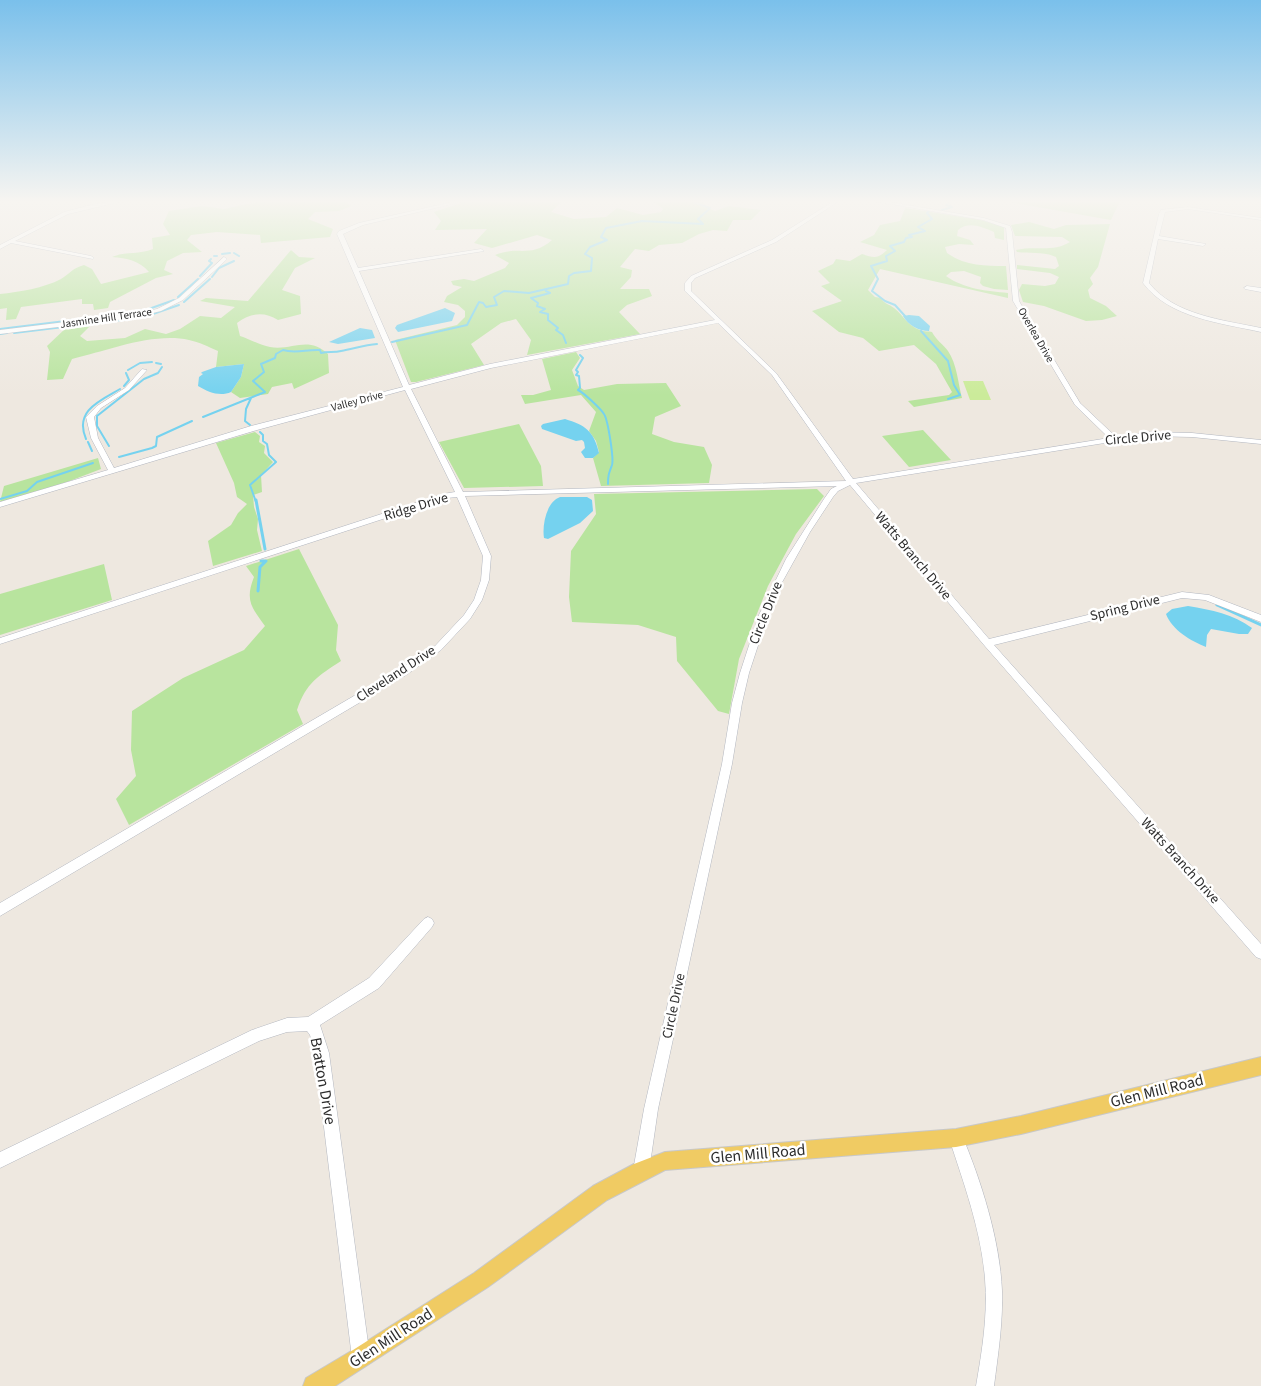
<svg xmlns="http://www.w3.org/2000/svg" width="1261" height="1386" font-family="'Source Sans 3',sans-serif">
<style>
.green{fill:#b8e49e}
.pitch{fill:#cbeb9a}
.water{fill:#75d2ef}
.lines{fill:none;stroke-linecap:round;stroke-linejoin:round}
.stream-far1{stroke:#75d2ef;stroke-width:2}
.stream{stroke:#75d2ef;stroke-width:3}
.minor-casing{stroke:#b3b7c0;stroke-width:1}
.major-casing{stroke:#c8c8c8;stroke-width:2}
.minor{fill:#fff;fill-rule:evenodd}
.major{fill:#f0cb63;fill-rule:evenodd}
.labels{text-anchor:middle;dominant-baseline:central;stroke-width:5;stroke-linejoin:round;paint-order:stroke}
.far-street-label{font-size:11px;fill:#2d2d2d;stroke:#fff}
.street-label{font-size:14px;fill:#2d2d2d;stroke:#fff}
.near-street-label{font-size:16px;fill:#2d2d2d;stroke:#fff}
</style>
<rect width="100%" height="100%" fill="#eee8e0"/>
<path class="green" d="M 273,201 L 346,201 L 351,206 L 339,211 L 315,212 L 308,219 L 333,229 L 330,237 L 261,243 L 260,235 L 217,232 L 191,235 L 187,240 L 202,252 L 183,253 L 167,261 L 164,270 L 173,274 L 156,278 L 110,302 L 108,308 L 94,310 L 93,304 L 82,304 L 82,299 L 21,307 L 16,319 L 6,320 L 7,308 L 0,309 L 0,294 C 19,292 44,288 61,279 C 71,273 71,269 84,265 L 92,269 L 101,284 L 149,272 C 140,261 127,258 112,257 C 126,251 138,255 153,249 L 152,238 L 170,235 L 163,224 L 169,211 L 202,206 L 224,209 L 246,204 Z
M 467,201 L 562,201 L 551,212 L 574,219 L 606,217 L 617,208 L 643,215 L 661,212 L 663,209 L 653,201 L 702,201 L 705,207 L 715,211 L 729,206 L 761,210 L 751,220 L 733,220 L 727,231 L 713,230 L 699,234 L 682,243 L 659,245 L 649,251 L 635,249 L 620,267 L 632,270 L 631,277 L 620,289 L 649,289 L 652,296 L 627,305 L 619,312 L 640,334 L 527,355 L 531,340 L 516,319 L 501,323 L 471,344 L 484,365 L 416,382 L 411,382 L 395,340 L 457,325 L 465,317 L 465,311 L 458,305 L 444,302 L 447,296 L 462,287 L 453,285 L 451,281 L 464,279 L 474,281 L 505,268 L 509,263 L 495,255 C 518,245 530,259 552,240 L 537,235 L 492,248 L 474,243 L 487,229 L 435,230 L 441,221 L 434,212 Z
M 1004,201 L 1120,201 L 1111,220 Z
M 905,208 L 981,220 L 1004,227 L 1004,240 L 995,238 L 994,232 C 982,227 969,221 958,230 L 957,236 L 970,240 L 974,245 L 959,244 L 945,247 L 947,253 C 965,266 985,266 1006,266 L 1008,290 L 994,289 L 983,286 L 980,283 L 981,277 L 964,271 L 951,272 L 946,276 C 964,289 987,291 1008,293 L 1008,298 L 880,269 L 868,290 L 875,297 L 881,298 C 884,304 889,304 894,308 C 903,315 908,326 920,330 C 924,332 929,331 932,332 C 936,340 943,344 948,351 C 957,364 958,383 962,398 L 914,407 L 908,401 L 949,395 L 952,392 L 936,364 L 914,345 L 879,351 L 863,338 L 839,332 L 812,311 L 842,301 L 821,286 L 830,283 L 818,271 L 833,264 L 836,259 L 850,261 L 862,254 C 874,258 878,259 887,250 L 860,242 L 874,235 L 880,225 L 900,221 Z
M 1029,222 L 1054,229 L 1066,225 L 1110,224 L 1098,267 L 1090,278 L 1093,284 L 1088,290 L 1090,298 L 1106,306 L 1117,316 L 1102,320 L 1086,321 L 1044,306 L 1023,302 L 1019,290 L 1022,284 L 1045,286 L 1055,284 L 1059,277 L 1050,273 L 1017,269 L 1017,265 L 1055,269 L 1059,266 L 1056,257 C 1043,251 1031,254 1017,252 L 1016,250 C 1035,245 1052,253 1070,242 L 1062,237 L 1015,236 L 1011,225 Z
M 291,250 L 299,257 L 315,258 L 295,268 L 282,290 L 300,296 L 301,314 L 278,320 C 264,311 250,313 237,323 L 240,336 C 249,339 260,345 270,347 C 292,351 308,335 328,354 L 329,373 L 294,389 L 292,383 L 272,387 L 268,394 L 240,398 L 231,392 L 241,377 L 244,364 L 216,367 L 218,351 C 209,347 199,342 189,340 C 153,332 107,351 72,359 L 63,379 L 47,380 L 50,352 L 47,346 L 67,327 L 90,326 L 80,336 L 87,341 L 125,338 L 145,329 L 166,334 L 180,329 L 200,316 L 221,318 L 235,307 L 200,301 L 206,298 L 248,301 Z
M 576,352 L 580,358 L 572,370 L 578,386 L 584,390 L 617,384 L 666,383 L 681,406 L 655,417 L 652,434 L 674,442 L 704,447 L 712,465 L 709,483 L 601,486 L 593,458 L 599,452 L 596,441 L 589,431 L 596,412 L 581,395 L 525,404 L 521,395 L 533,395 L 551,390 L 542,359 Z
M 519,424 L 541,466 L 543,486 L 464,488 L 439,442 Z
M 923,430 L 951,460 L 909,467 L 882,436 Z
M 255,432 L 260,436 L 259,442 L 265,446 L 264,453 L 273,462 L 261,475 L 262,492 L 253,495 L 254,507 L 258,519 L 257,530 L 262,551 L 213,566 L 208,541 L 231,525 L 238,513 L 247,504 L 237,497 L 234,483 L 216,443 Z
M 98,458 L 101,469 L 67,482 L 0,502 L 4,486 Z
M 817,489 L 824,496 L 796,534 L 768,586 L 739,659 L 729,714 L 718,711 L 677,661 L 676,637 L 638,625 L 572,622 L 569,597 L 571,551 L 596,514 L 594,494 Z
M 299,549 L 338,625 L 336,650 L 341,661 C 318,676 306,683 297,710 L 303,724 L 129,825 L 116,799 L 136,776 L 131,750 L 132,711 L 183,678 L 244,650 L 265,626 C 251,607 245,600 254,577 L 246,566 Z
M 104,564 L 112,600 L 0,635 L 0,594 Z"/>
<path class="pitch" d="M 963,381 L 983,381 L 991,400 L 970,400 Z"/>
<path class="water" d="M 445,308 L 455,313 L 452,321 L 398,332 L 395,328 L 397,325 Z
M 909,315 L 919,316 L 930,326 L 929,331 C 919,331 908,325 903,316 Z
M 360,328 L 372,330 L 375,338 L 338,344 L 329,342 Z
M 244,364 L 241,377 L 231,392 C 220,397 208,392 198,386 L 199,377 L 203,374 L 201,373 L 202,372 L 216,367 Z
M 565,419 C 585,425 594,431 599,453 L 593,458 L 585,458 L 581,452 L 585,448 L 584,442 L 582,440 L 576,441 L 542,429 L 541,426 L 543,424 Z
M 560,497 L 587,497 L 592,500 L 593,511 L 580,523 L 548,539 L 544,538 C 542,526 546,502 560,497 Z
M 1188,606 C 1212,610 1233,614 1252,628 L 1248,634 L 1239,634 L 1211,629 L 1207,635 L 1206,647 C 1191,641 1172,630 1166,614 L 1172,609 Z"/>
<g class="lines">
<path class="stream-far1" d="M 942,210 L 952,207 L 946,205 L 951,201
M 234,253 L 239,256
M 222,254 L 230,253
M 214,256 L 217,256
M 200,276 L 212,263 L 209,261 L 211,259
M 212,277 L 219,268 L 234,261
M 546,291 L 550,293 L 531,298 L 538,303 L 537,306 L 545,309 L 540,312 L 548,314 L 548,320 L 558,328 L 556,330 L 563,335 L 566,343
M 178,297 L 198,279
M 184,302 L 210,279
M 150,315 L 179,305
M 905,316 L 895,305 L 885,301 L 872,291 L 878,279 L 871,266 L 887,261 L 886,256 L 895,251 L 890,246 L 904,242 L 906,238 L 912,237 L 909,235 L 925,231 L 918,227 L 932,219 L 927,213 L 929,211
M 136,318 L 144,316
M 88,319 L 146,310 L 174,300
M 0,329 L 82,319
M 921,331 L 948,361 L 954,385 L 960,395 L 948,399
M 14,333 L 130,319
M 0,334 L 7,333
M 392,342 L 467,325 L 479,302 L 483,303 L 486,307 L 497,305 L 494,297 L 504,291 L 529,293 L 568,284 L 569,276 L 574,273 L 591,271 L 592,258 L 585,254 L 590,247 L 607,240 L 601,237 L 606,228 L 642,221 L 703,224 L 698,219 L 710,208 L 691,201
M 580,355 L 583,358 L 576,370 L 578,372 L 576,375 L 579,376 L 580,388 L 578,390 C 584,393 601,409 604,414 C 608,420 614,459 612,465 C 609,473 608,475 608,484
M 156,363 L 161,364
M 128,370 L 140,363 L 152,362
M 124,386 L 129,380 L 126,373
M 203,417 L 265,392 L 253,381 L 264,372 L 261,364 L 275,358 L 276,354 L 283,350 C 296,354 307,349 320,350 L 321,353 C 328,351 334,353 341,351 C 353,349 364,345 377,344
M 250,425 L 245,421 L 246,409 L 251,398
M 86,439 C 74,411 99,401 120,389
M 88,442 L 92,451
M 109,446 L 97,426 L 97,416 L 144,379 L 158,373 L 162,367
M 119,457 L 152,448 L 156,446 L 157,437 L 192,421
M 0,499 L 27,491 L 37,482 L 93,463
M 256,502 L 250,485 L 276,462 L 269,455 L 267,444 L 263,441 L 263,435 L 260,432"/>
<path class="stream" d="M 256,500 L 265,549
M 258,591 L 260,567 L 266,561 L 261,561
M 1217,605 L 1261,625"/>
<defs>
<path id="minor" d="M 113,201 L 123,201 L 68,214 L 15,241 L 91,256 L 94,258 L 93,259 L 11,243 L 0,249 L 0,245 L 64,212 L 91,205 Z
M 457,201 L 465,201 L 363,225 L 343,234 L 358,268 L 481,249 L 484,251 L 359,271 L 409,385 L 490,364 L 715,320 L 685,291 L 685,283 L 691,276 L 772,240 L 834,201 L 839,201 L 776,242 L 695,278 L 691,283 L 691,291 L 776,373 L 853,479 L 1109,438 L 1075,405 L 1013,301 L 1006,228 L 983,220 L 873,201 L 883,201 L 984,218 L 1010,226 L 1012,232 L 1019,301 L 1080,403 L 1116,437 L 1148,432 L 1192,433 L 1261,440 L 1261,444 L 1192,437 L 1148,436 L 856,483 L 989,639 L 1182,592 L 1209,595 L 1261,615 L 1261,622 L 1205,600 L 1182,598 L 994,645 L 1261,944 L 1261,959 L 1256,957 L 984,645 L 850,485 L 838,491 L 833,497 L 810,532 L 780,586 L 768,615 L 749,673 L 742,703 L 732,764 L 658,1109 L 649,1171 L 646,1176 L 641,1179 L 636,1176 L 633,1171 L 644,1109 L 722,764 L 732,703 L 740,673 L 759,615 L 786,559 L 824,499 L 831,489 L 837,486 L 465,496 L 491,556 L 489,580 L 482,600 L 470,619 L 441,650 L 406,675 L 0,916 L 0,903 L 400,669 L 435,646 L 464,615 L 474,600 L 481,580 L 483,556 L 457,497 L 447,498 L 0,644 L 0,638 L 443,494 L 455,492 L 405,390 L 257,430 L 0,507 L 0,502 L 108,470 L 91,438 L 86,417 L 97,406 L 125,388 L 142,369 L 147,370 L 129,390 L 101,408 L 94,417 L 98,438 L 114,468 L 251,426 L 403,387 L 337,234 L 339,231 L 359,223 ZM 718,323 L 772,375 L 846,481 L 463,492 L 411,389 L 491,368 Z
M 1188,207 L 1261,218 L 1261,220 L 1188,209 L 1165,212 L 1159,236 L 1206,244 L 1203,246 L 1158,239 L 1149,283 C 1174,315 1223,320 1261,328 L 1261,332 C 1221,323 1169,318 1143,283 L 1159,214 L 1161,210 Z
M 224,257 L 227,259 L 226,260 L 183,300 L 161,311 L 132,318 L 0,334 L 0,330 L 132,314 L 157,309 L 179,298 Z
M 1247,286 L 1261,288 L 1261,292 L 1245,289 L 1244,288 Z
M 428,917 L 432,919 L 434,923 L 432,927 L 379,988 L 320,1025 L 329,1053 L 370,1358 L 367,1364 L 361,1367 L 355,1364 L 352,1358 L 315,1053 L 310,1035 L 307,1031 L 287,1032 L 259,1041 L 0,1168 L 0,1152 L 252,1030 L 287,1018 L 308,1017 L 369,978 L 424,919 Z
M 956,1131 L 961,1133 C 981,1180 1000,1240 1002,1291 C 1003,1323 998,1355 994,1386 L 976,1386 C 982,1351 988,1315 985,1279 C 981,1230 964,1184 949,1138 L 951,1133 Z"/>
<path id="major" d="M 1261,1057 L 1261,1075 L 1021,1134 L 956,1147 L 665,1170 L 607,1200 L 488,1287 L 335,1386 L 303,1386 L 306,1378 L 353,1350 L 474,1273 L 593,1186 L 634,1164 L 665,1152 L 956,1129 L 1021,1116 Z"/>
</defs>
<use href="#minor" class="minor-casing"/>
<use href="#major" class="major-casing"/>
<use href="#minor" class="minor"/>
<use href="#major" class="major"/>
</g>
<linearGradient id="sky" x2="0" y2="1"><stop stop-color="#7ac0eb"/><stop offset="0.51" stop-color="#f7f5f1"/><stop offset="1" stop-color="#f7f5f1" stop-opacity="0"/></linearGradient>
<rect width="1261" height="395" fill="url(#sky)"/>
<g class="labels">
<g class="far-street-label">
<text transform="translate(106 318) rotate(-8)">Jasmine Hill Terrace</text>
<text transform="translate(1036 335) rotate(60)">Overlea Drive</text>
<text transform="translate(357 401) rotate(-15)">Valley Drive</text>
</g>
<g class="street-label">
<text transform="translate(1138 438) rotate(-5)">Circle Drive</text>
<text transform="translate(416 507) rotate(-17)">Ridge Drive</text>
<text transform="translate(913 556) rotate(50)">Watts Branch Drive</text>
<text transform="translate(1125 608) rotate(-14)">Spring Drive</text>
<text transform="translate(766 613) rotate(-68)">Circle Drive</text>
<text transform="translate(396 674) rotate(-33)">Cleveland Drive</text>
<text transform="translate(1180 861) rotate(48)">Watts Branch Drive</text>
<text transform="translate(674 1006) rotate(-78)">Circle Drive</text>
</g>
<g class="near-street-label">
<text transform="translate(323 1081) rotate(80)">Bratton Drive</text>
<text transform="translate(1157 1091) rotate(-14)">Glen Mill Road</text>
<text transform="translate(758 1154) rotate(-5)">Glen Mill Road</text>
<text transform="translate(391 1338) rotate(-33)">Glen Mill Road</text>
</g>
</g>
</svg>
